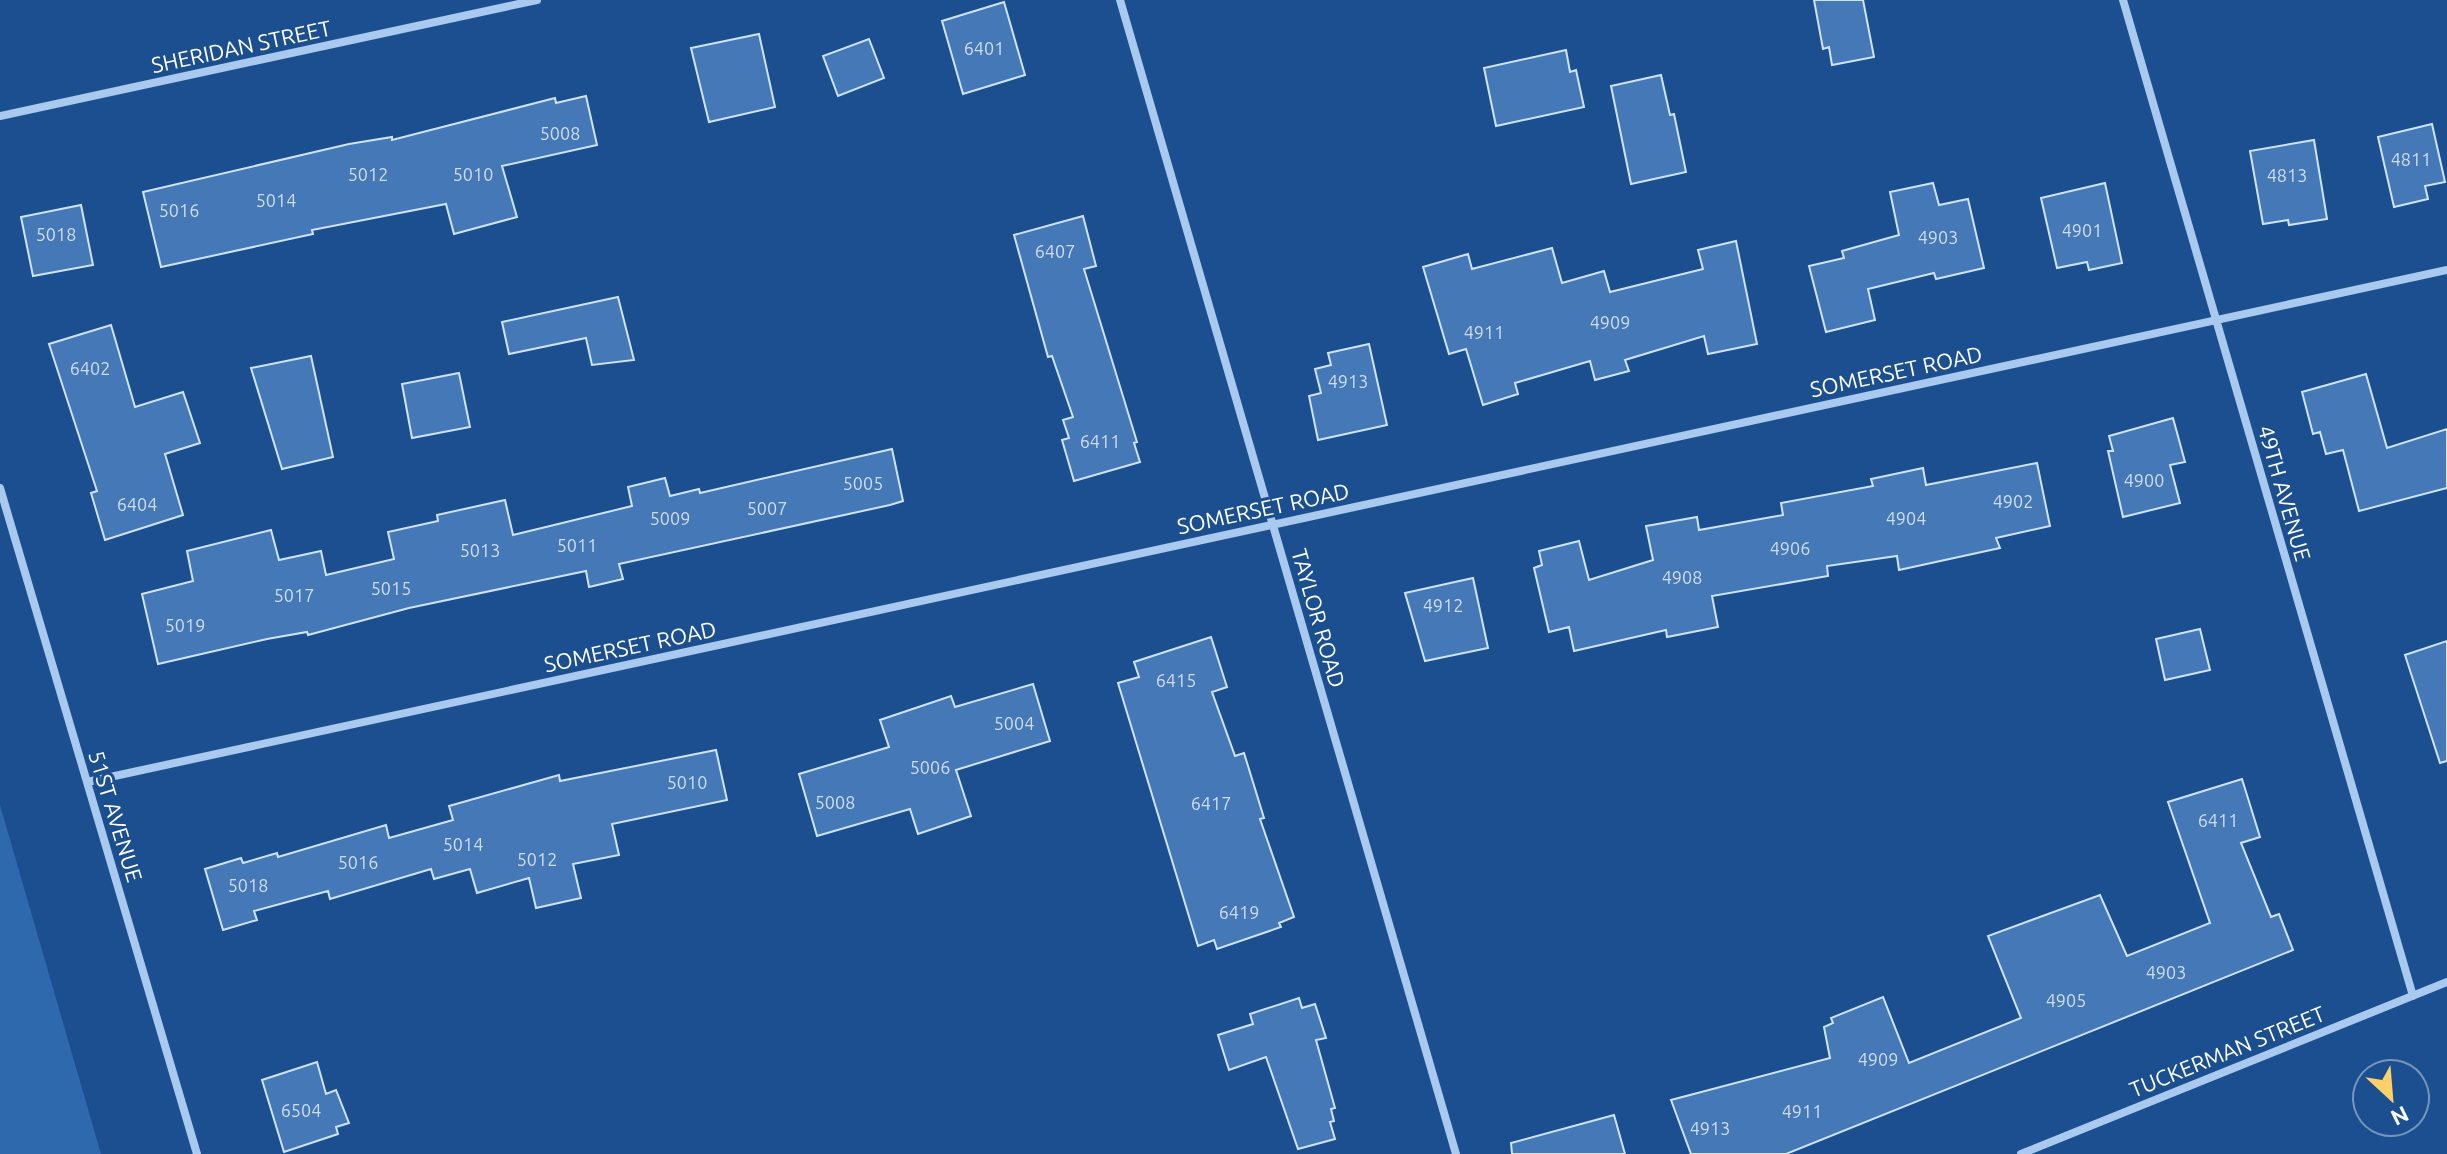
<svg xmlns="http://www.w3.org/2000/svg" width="2447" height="1154" font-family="Ubuntu,sans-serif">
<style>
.green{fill:#2e69ad}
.building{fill:#4478b7;stroke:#cfe3fa;stroke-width:2}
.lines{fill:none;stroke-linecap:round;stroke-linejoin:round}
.street{stroke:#a9c9ee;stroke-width:8}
.labels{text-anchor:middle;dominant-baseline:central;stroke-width:6;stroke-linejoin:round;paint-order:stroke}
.number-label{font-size:18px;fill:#d0dded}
.street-label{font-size:22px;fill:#fff;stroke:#1b4f8f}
</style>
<rect width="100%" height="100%" fill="#1b4f8f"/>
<path class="green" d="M 0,805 L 101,1154 L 0,1154 Z"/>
<path class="building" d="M 1814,0 L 1863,0 L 1874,57 L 1832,65 L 1829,47 L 1823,49 Z
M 1004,2 L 1025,75 L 963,94 L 942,21 Z
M 759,34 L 775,107 L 709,122 L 691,48 Z
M 869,39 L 884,78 L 838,96 L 823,56 Z
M 1566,50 L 1570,72 L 1576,70 L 1584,107 L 1496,126 L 1484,68 Z
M 1661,75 L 1670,115 L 1674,114 L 1686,172 L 1631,184 L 1611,86 Z
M 586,96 L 597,145 L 502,166 L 517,217 L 454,234 L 446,204 L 312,230 L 313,234 L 161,267 L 143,192 L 349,144 L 392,137 L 392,140 L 555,98 L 556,103 Z
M 2432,124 L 2445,182 L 2425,186 L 2428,199 L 2394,207 L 2378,137 Z
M 2314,140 L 2327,219 L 2289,225 L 2288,220 L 2263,224 L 2250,151 Z
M 1933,183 L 1939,205 L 1968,199 L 1984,268 L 1936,279 L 1934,273 L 1868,289 L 1875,320 L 1826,332 L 1809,266 L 1844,258 L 1842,251 L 1899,235 L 1890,192 Z
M 2105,183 L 2122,263 L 2089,270 L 2087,262 L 2057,268 L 2041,198 Z
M 81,205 L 93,265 L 33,276 L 21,217 Z
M 1083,216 L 1096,266 L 1084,269 L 1137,442 L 1134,443 L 1140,462 L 1074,481 L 1062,440 L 1069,438 L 1063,420 L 1073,417 L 1052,356 L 1048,357 L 1014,235 Z
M 1736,241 L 1757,344 L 1708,354 L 1704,336 L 1625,360 L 1629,371 L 1595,380 L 1590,361 L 1515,383 L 1518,394 L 1483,405 L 1466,349 L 1449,354 L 1423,267 L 1468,254 L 1472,269 L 1552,248 L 1562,283 L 1604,271 L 1610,292 L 1703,269 L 1698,250 Z
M 618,297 L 634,360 L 592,365 L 586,338 L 509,354 L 502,322 Z
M 111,325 L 135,407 L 183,392 L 200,443 L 165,454 L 183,515 L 105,540 L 91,493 L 97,491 L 49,344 Z
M 1369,344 L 1387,425 L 1318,440 L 1309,396 L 1321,393 L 1315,369 L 1331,365 L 1328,353 Z
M 311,356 L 333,457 L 282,469 L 251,368 Z
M 459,373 L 470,427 L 412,438 L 402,384 Z
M 2366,374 L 2387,448 L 2447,429 L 2447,488 L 2359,511 L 2343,450 L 2326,454 L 2320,432 L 2313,434 L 2302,392 Z
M 2173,418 L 2185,462 L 2170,465 L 2180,503 L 2123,517 L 2108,451 L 2113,451 L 2109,436 Z
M 892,449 L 903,501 L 890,505 L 619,564 L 623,579 L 589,587 L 586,571 L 409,608 L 308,635 L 307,632 L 267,639 L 158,664 L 142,594 L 193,581 L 187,551 L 271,530 L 279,560 L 321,551 L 326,575 L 394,559 L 388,532 L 438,521 L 437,515 L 505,500 L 513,535 L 632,506 L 628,487 L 665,478 L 670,496 L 699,489 L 700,493 Z
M 2037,463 L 2050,526 L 1996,538 L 2000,548 L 1899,570 L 1897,556 L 1827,566 L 1828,576 L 1712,596 L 1718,627 L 1667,637 L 1666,630 L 1574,651 L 1569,627 L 1549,632 L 1534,568 L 1542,565 L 1539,551 L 1579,541 L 1589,580 L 1653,560 L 1646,526 L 1697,517 L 1699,530 L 1783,515 L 1781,503 L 1873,486 L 1871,479 L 1923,468 L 1926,485 Z
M 1473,578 L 1488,648 L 1425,661 L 1405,593 Z
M 2200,629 L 2210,670 L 2165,680 L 2156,639 Z
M 1211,637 L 1227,687 L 1212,692 L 1235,756 L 1244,753 L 1264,818 L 1260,819 L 1294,917 L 1279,923 L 1281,927 L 1217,949 L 1214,940 L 1198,946 L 1118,683 L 1139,677 L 1134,662 Z
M 2447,641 L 2447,761 L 2440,763 L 2405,655 Z
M 1033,684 L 1050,741 L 956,770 L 971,816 L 918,834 L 910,809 L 817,836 L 799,774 L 889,747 L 880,720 L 951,696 L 955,707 Z
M 716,750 L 727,800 L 612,824 L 619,855 L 573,864 L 581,898 L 536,908 L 529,878 L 477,893 L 470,869 L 434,879 L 431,869 L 330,899 L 328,891 L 254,911 L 257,920 L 223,930 L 205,869 L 241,858 L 243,863 L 277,853 L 278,857 L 386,825 L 389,838 L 453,820 L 449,806 L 559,775 L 560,781 Z
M 2242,779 L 2260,837 L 2241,843 L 2271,917 L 2279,914 L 2293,950 L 1786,1154 L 1691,1154 L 1671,1100 L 1830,1058 L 1824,1027 L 1833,1023 L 1831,1018 L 1883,997 L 1909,1063 L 2021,1018 L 1988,936 L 2100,895 L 2127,956 L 2210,923 L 2168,802 Z
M 1299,998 L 1302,1008 L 1315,1004 L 1326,1038 L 1316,1040 L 1335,1108 L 1331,1109 L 1334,1121 L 1330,1122 L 1335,1139 L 1298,1149 L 1266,1057 L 1229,1070 L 1218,1035 L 1253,1024 L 1250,1014 Z
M 317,1062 L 326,1094 L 336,1090 L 349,1123 L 336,1127 L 338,1134 L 284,1152 L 262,1080 Z
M 1614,1115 L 1625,1154 L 1512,1154 L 1511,1143 Z"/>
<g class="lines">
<path class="street" d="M 1120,0 L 1456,1154
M 2123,0 L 2413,996
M 0,116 L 537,0
M 0,488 L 197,1154
M 87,782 L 2447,270
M 2021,1154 L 2447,982"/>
</g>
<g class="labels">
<g class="number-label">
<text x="984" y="48">6401</text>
<text x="560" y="133">5008</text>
<text x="2411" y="159">4811</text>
<text x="368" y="174">5012</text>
<text x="473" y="174">5010</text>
<text x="2287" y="175">4813</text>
<text x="276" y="200">5014</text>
<text x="179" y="210">5016</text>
<text x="2082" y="230">4901</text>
<text x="56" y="234">5018</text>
<text x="1938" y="237">4903</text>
<text x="1055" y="251">6407</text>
<text x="1610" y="322">4909</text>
<text x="1484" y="332">4911</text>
<text x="90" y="368">6402</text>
<text x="1348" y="381">4913</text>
<text x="1100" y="441">6411</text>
<text x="2144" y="480">4900</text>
<text x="863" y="483">5005</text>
<text x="2013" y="501">4902</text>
<text x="137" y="504">6404</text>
<text x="767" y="508">5007</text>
<text x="670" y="518">5009</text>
<text x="1906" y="518">4904</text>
<text x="577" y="545">5011</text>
<text x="1790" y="548">4906</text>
<text x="480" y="550">5013</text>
<text x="1682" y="577">4908</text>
<text x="391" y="588">5015</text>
<text x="294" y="595">5017</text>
<text x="1443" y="605">4912</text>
<text x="185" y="625">5019</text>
<text x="1176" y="680">6415</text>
<text x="1014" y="723">5004</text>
<text x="930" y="767">5006</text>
<text x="687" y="782">5010</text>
<text x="835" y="802">5008</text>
<text x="1211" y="803">6417</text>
<text x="2218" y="820">6411</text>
<text x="463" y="844">5014</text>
<text x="537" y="859">5012</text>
<text x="358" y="862">5016</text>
<text x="248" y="885">5018</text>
<text x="1239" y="912">6419</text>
<text x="2166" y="972">4903</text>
<text x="2066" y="1000">4905</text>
<text x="1878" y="1059">4909</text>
<text x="301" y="1110">6504</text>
<text x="1802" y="1111">4911</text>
<text x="1710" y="1128">4913</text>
</g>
<g class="street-label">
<text transform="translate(241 46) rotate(-12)">SHERIDAN STREET</text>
<text transform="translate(1896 371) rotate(-12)">SOMERSET ROAD</text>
<text transform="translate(2285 493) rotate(74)">49TH AVENUE</text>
<text transform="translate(1263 508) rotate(-12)">SOMERSET ROAD</text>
<text transform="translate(1319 618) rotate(74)">TAYLOR ROAD</text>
<text transform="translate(630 646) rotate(-12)">SOMERSET ROAD</text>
<text transform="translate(116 816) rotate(73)">51ST AVENUE</text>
<text transform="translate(2227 1051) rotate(-22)">TUCKERMAN STREET</text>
</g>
</g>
<g transform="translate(2391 1098) rotate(154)"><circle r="38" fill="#1b4f8f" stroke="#7695bc" stroke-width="2"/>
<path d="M0-6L14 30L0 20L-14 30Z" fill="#ffd166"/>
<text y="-12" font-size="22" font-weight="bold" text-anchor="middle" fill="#ffffff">N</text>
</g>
</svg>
